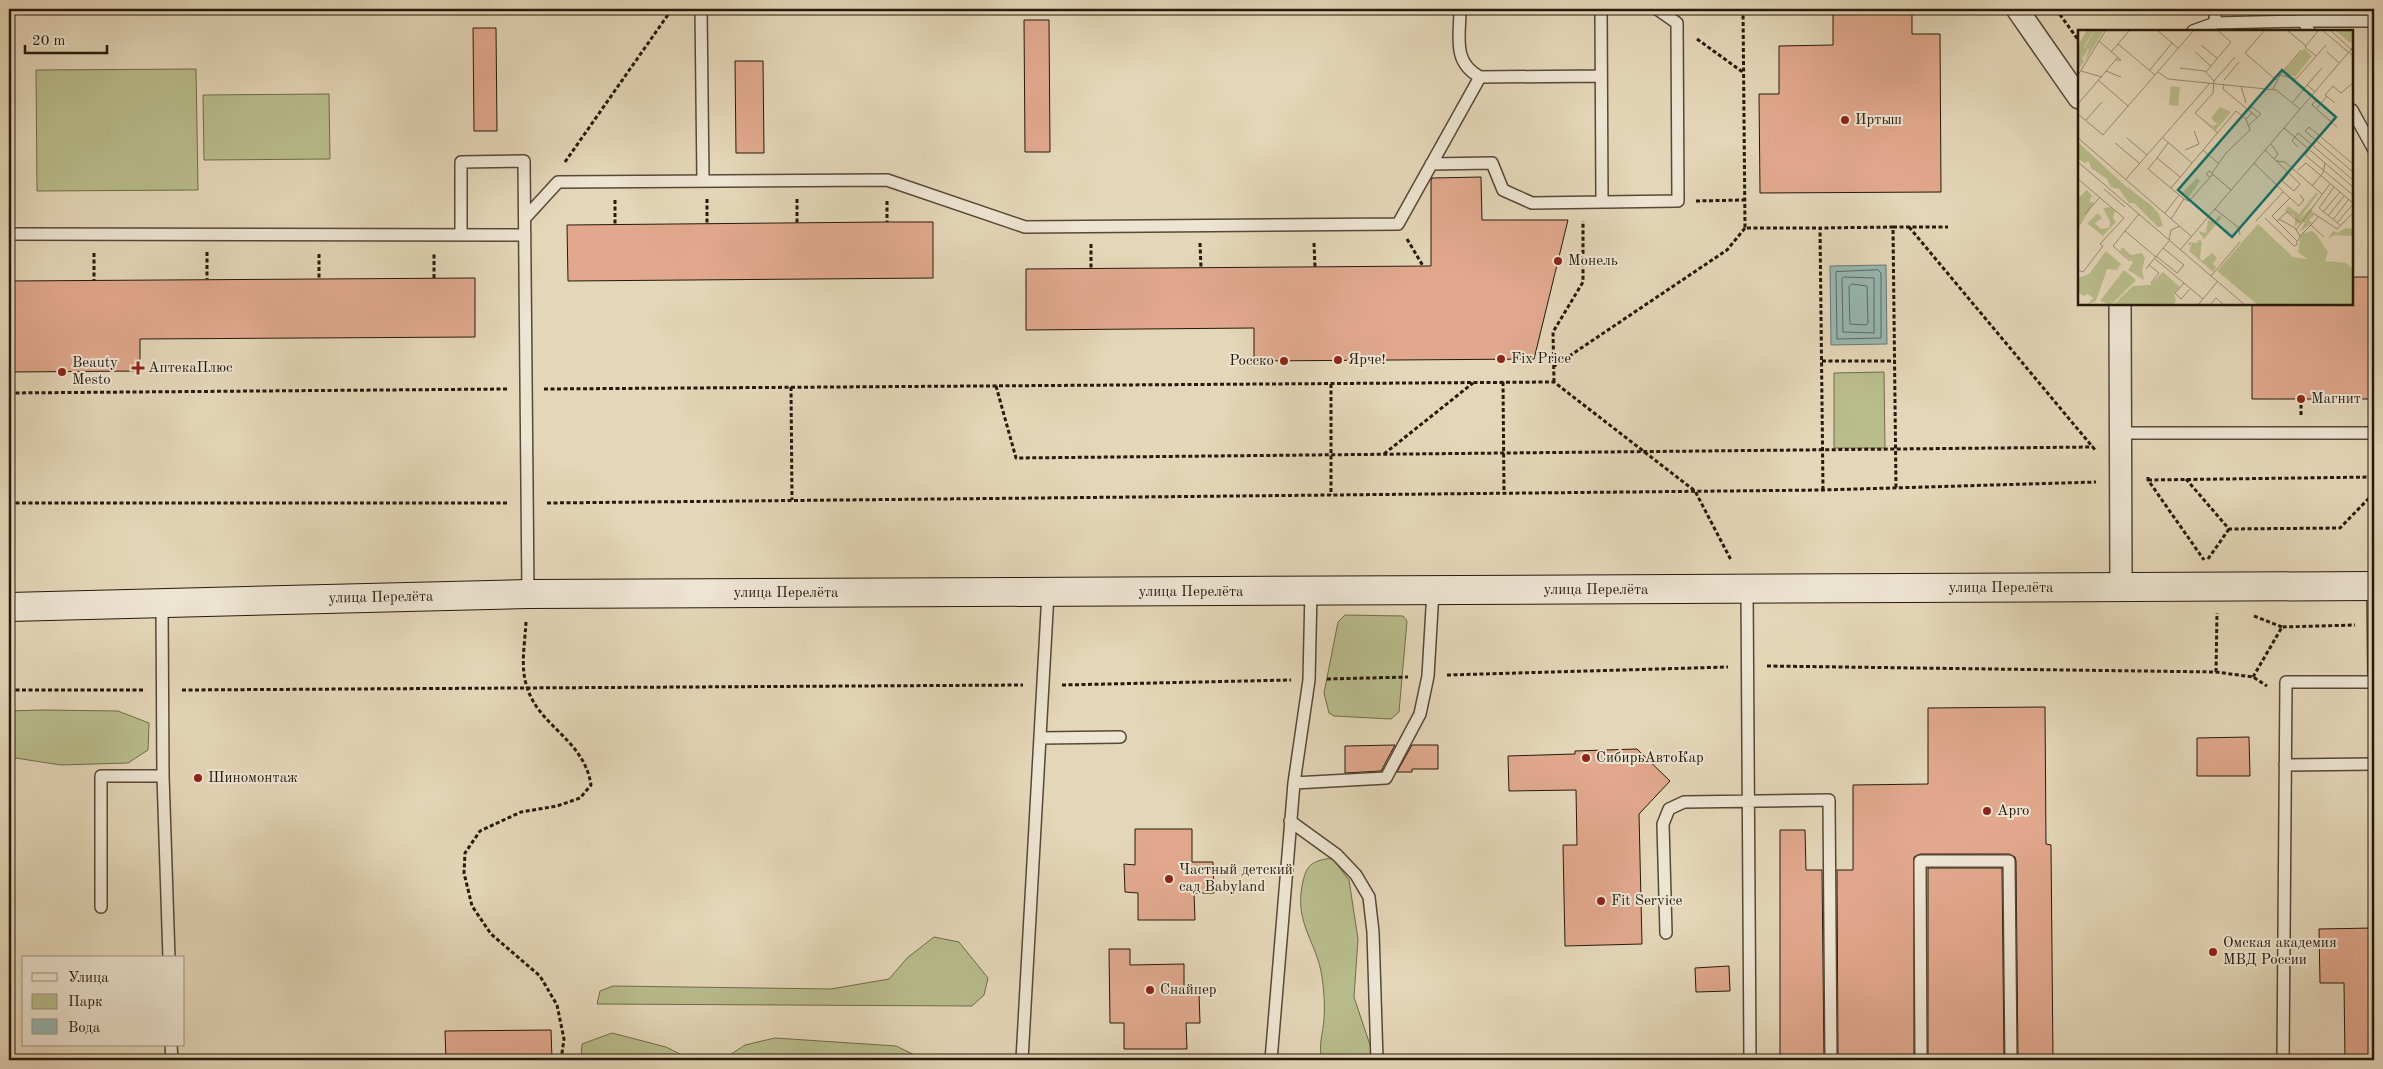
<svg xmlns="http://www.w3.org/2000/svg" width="2383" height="1069" font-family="'Old Standard TT',serif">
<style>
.green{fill:#b9bd8c;stroke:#706c4c}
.water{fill:#97b8b4;stroke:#6a7970}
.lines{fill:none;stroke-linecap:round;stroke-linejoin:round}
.shore{stroke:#5e6960;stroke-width:1}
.building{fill:#e1a88d;stroke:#261a0b}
.lane-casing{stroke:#564936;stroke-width:14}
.street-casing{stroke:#564936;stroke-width:24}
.secondary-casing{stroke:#261a0b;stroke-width:30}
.path{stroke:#261a0b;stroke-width:3;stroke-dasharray:4 2.5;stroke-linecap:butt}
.lane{stroke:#ede4d1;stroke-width:11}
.street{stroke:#ede4d1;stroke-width:21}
.secondary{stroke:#ede4d1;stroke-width:28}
.poi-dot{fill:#8f2418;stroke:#ede4d1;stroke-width:2}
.labels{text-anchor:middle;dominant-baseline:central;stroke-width:4;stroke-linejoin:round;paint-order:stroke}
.poi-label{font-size:15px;fill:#261a0b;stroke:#ede4d1;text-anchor:start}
.street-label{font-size:15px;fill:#261a0b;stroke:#ede4d1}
.inset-road{fill:none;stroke:#988b73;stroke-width:1}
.view{fill:#0f766e;fill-opacity:0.15;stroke:#0f766e;stroke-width:2.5}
.inset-edge{fill:none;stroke:#261a0b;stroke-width:2.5}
</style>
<rect width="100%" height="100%" fill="#e4d6b8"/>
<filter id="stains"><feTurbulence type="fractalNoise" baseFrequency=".004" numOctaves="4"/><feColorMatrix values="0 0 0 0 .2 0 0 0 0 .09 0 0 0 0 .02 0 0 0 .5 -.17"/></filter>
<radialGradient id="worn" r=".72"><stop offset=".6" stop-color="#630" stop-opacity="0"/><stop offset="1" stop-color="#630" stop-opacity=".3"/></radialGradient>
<path class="green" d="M 196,69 L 198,190 L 37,191 L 36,70 Z
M 329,94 L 330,159 L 204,160 L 203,95 Z
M 1884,372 L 1885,448 L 1834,448 L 1834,373 Z
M 1345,615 L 1403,616 L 1407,621 L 1399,712 L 1391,719 L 1334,716 L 1329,713 L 1324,693 L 1338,622 Z
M 42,710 L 118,711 L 149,723 L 148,750 L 128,763 L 61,765 L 9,757 L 9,711 Z
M 1332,858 L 1349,880 L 1358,939 L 1354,997 L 1372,1051 L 1370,1060 L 1322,1060 C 1318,1045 1323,1034 1324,1019 C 1325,1006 1324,990 1322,977 C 1317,942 1295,925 1302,886 C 1306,865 1311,861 1332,858 Z
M 934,937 L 959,942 L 988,978 L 984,995 L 972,1006 L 597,1004 L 600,991 L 613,986 L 831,989 L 889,979 L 907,958 Z
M 612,1033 L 666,1047 L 692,1060 L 581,1060 L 582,1044 Z
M 775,1038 L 896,1046 L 921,1058 L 922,1060 L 707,1060 L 725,1058 L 745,1045 Z"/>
<path class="water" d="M 1886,265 L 1887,344 L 1831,345 L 1830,266 Z"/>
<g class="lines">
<path class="shore" d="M 1878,270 L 1881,273 L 1881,338 L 1837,339 L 1836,272 Z
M 1844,277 L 1874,278 L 1874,333 L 1843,332 L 1842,279 Z
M 1852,284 L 1867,286 L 1868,323 L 1866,325 L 1850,324 L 1849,287 Z"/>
</g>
<path class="building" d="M 1833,9 L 1912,9 L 1912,34 L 1940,34 L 1941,192 L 1760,193 L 1759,94 L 1779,94 L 1779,46 L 1833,45 Z
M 1024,20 L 1049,20 L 1050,152 L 1025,152 Z
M 473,28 L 496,28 L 497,131 L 474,131 Z
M 735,61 L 763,61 L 764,153 L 736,153 Z
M 1481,177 L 1482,220 L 1568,220 L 1534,359 L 1254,361 L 1254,328 L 1026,330 L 1026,269 L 1431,266 L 1431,181 L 1432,178 Z
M 887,222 L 933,222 L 933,278 L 568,281 L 567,225 Z
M 2352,277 L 2374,277 L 2374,399 L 2252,399 L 2252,304 L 2352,304 Z
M 475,278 L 475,337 L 140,339 L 140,371 L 9,372 L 9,281 Z
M 2045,707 L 2046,844 L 2051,845 L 2053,1060 L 2018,1060 L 2016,861 L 2015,857 L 2009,854 L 1920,854 L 1914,857 L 1914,1060 L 1838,1060 L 1837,870 L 1853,870 L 1853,785 L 1928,784 L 1928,708 Z
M 2249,737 L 2250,776 L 2197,776 L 2197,738 Z
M 1395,745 L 1381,771 L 1345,773 L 1345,746 Z
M 1412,745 L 1438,745 L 1438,769 L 1412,769 L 1412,772 L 1397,772 Z
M 1637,749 L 1670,781 L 1639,814 L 1642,944 L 1565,946 L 1563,845 L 1577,845 L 1576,790 L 1509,791 L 1508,756 L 1575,754 L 1575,751 Z
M 1135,829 L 1192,829 L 1192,862 L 1213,862 L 1214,893 L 1194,893 L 1195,920 L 1138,920 L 1138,893 L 1125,892 L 1124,864 L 1135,865 Z
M 1780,830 L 1805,830 L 1806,870 L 1822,870 L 1824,1060 L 1780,1060 Z
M 1928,868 L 2002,868 L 2004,1060 L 1928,1060 Z
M 2374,928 L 2374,1060 L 2345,1060 L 2344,983 L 2320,983 L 2319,929 Z
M 1109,949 L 1130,949 L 1130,965 L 1184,964 L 1184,992 L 1199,992 L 1200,1023 L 1186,1023 L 1187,1049 L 1124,1049 L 1124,1023 L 1110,1023 Z
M 1729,966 L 1730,991 L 1696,992 L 1695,968 Z
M 551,1030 L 552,1060 L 446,1060 L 445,1031 Z"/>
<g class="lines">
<defs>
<path id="lane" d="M 701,9 L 703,181
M 1460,9 C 1460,37 1452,62 1480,77 L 1601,76
M 1601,9 L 1602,201
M 2303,21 L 2374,21
M 2215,23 L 2215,9
M 2193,31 L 2215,23 L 2303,21 L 2309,31
M 2352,110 L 2374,150
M 1431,164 L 1492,163 L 1503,190 L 1532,203 L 1678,201 L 1677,23 L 1657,9
M 525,218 L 558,182 L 887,180 L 1025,227 L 1398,224 L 1480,77
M 9,234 L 525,235
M 461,235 L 461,162 L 524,161 L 528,594
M 2121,433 L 2374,433
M 1747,589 L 1750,1060
M 162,603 L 163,776 L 169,958
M 1040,738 L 1120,737
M 2285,765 L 2374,764
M 1294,783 L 1386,778 L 1420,714 L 1428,676 L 1433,591
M 1290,821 L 1337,855 L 1356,875 L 1369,897 L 1373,932 L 1377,1060
M 101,907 L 101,776 L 163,776
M 1666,933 L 1663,824 L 1669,809 L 1684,802 L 1829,800 L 1831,1060
M 171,1045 L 172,1060
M 1022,1060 L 1048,593
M 1271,1060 L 1294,783 L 1309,680 L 1311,591
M 1921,1060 L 1920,861 L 2009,861 L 2011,1060
M 2283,1060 L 2286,682 L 2374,682 L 2373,586"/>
<path id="street" d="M 2017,9 L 2079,98
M 2120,304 L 2121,587"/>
<path id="secondary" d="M 9,607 L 528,594 L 2374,586"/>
</defs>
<use href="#lane" class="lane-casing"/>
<use href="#street" class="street-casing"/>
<use href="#secondary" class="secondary-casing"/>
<path class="path" d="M 1743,9 L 1745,228 L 1820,228
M 2056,9 L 2079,41
M 1697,39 L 1744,73
M 565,162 L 672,9
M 707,199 L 707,224
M 797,199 L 797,223
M 615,200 L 615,224
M 887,201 L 887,222
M 1696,201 L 1745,200
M 1893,227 L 1948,227
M 1909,227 L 2096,451
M 1407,239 L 1423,266
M 1200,243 L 1201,268
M 1314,243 L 1315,267
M 1091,244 L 1091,269
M 207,252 L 207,279
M 94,253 L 94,280
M 319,254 L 319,279
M 434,278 L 434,254
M 1822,361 L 1895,361
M 1553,367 L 1727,250 L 1745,228
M 1503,382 L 1504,493
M 1554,382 L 1553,332 L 1583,282 L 1583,221
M 1331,384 L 1331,495
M 996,386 L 1016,458 L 2093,447
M 791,387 L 792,500
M 544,389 L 1554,382 L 1695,491 L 1731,560
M 9,393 L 508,389
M 2301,415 L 2301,399
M 1384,454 L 1473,383
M 2148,477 L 2148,480 L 2204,560
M 2186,479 L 2229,529 L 2340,528 L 2374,493
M 2148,480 L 2374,477
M 1823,490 L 1820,228 L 1893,227 L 1896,489
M 9,503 L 509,503
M 547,503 L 1823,490 L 2096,482
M 2208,559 L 2229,529
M 2254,616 L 2282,627
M 526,622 C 525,643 520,667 527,687 C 539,727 584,739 591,785 L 580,798 L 557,806 L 521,812 L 480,831 L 465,853 L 464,873 L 472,906 L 491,934 L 540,976 L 557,1005 L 564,1039 L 561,1060
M 1767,666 L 2216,672 L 2253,677 L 2267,686
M 2216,672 L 2217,613
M 1447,675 L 1728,667
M 2253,677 L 2282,627 L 2355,625
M 1327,679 L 1408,677
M 1062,685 L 1291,680
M 9,690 L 143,690
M 182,690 L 1023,685"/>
<use href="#lane" class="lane"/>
<use href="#street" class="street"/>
<use href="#secondary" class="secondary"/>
</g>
<g class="poi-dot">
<circle cx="1845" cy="120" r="5"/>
<circle cx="1558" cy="261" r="5"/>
<circle cx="1501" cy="359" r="5"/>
<circle cx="1338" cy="360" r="5"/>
<circle cx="1284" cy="361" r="5"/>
<path d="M135.5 360.5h5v5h5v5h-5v5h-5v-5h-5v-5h5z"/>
<circle cx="62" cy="372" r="5"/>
<circle cx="2301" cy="399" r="5"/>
<circle cx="1586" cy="758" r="5"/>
<circle cx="198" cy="778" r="5"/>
<circle cx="1987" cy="811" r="5"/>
<circle cx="1169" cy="879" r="5"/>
<circle cx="1601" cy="901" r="5"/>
<circle cx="2213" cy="952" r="5"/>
<circle cx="1150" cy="990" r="5"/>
</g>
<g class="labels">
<g class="poi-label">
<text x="1855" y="120">Иртыш</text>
<text x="1568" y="261">Монель</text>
<text x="1511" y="359">Fix Price</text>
<text x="1348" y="360">Ярче!</text>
<text x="1274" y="361" text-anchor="end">Росско</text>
<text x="72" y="363">Beauty<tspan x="72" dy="17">Mesto</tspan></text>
<text x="148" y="368">АптекаПлюс</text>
<text x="2311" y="399">Магнит</text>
<text x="1596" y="758">СибирьАвтоКар</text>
<text x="208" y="778">Шиномонтаж</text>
<text x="1997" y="811">Арго</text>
<text x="1179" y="870">Частный детский<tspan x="1179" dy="17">сад Babyland</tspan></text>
<text x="1611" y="901">Fit Service</text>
<text x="2223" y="943">Омская академия<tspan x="2223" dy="17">МВД России</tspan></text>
<text x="1160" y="990">Снайпер</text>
</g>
<g class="street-label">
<text x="2001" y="588">улица Перелёта</text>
<text x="1596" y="590">улица Перелёта</text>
<text x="1191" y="592">улица Перелёта</text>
<text x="786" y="593">улица Перелёта</text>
<text transform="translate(381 598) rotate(-1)">улица Перелёта</text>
</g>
</g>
<g transform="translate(2078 30)">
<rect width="275" height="275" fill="#e4d6b8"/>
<path d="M 9,0 L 16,0 L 6,17 L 10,19 L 5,28 L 2,24 L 6,32 L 0,39 L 0,15 ZM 17,0 L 26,0 L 7,31 L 11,19 L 7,17 ZM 257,0 L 275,0 L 275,10 L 272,13 ZM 226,18 L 234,26 L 217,47 L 210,44 L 207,40 ZM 93,56 L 102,57 L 100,76 L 91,75 ZM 142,77 L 153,82 L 138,100 L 123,87 L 135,96 L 139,94 L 133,88 ZM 0,112 L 45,154 L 73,175 L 81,184 L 85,196 L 80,197 L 56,173 L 51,173 L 41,159 L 33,157 L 29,149 L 13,138 L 11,131 L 7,133 L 0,129 ZM 119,148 L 122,151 L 111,167 L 105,162 ZM 9,160 L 14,166 L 11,171 L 16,173 L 1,197 L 0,168 ZM 238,163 L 240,164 L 221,189 L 233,178 L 236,185 L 231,190 L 234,193 L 221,202 L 227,193 L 222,191 L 217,197 L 217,186 L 207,181 L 210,176 L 221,184 ZM 32,177 L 37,181 L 35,188 L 38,192 L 25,206 L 9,193 L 20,183 L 24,188 L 17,193 L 23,199 L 31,198 L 32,192 L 25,178 ZM 141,186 L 144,187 L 126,209 L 120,201 L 128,203 L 130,190 L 135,192 ZM 180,194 L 215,227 L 229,229 L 220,222 L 223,204 L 234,201 L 238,204 L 250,222 L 247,231 L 268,233 L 275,239 L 275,275 L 180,275 L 139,241 ZM 267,198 L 275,199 L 275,206 L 256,205 L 250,209 L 255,201 L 260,203 ZM 120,210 L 124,211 L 122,228 L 124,231 L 134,223 L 139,228 L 135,234 L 138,237 L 135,242 L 111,221 L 114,214 L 110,216 L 111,212 L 119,213 ZM 44,217 L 53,225 L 64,223 L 67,228 L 64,241 L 66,250 L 50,240 L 55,232 L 42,221 ZM 28,221 L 43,234 L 39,240 L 29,239 L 18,271 L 9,275 L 15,268 L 10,264 L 5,266 L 1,263 L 0,265 L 0,248 L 11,244 ZM 46,240 L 58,250 L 33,275 L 22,271 ZM 85,242 L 102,257 L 96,263 L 98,271 L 95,275 L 35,275 L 55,256 L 72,255 Z" fill="#b9bd8c"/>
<path class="inset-road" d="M 79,0 L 100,18M 187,0 L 167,23 L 198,50M 209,0 L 228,16M 244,0 L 275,26M 252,0 L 275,21M 21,11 L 43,30 L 38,30M 40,14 L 77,45M 123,15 L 139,28M 33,22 L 52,0M 117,22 L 133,36M 249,22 L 261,33M 238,26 L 227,17 L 241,0M 102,38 L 127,41 L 136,51M 3,41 L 24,47M 28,41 L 43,47M 71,41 L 94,13M 80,42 L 90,49 L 198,60 L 222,79M 128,42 L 153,12 L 139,0M 0,45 L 28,0M 202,45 L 223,20M 20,50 L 50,76M 146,50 L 161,32M 146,54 L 145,59 L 180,88M 229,55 L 244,38M 163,56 L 168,73M 195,59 L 202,45 L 218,49 L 248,15M 233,66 L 238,70 L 234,75 L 259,97M 215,72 L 229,55 L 237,62M 257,73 L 247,65 L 255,56 L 263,63 L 275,53M 0,74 L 40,27M 239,78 L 249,66M 170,80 L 174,77 L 183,84 L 171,95M 0,84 L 25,105 L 116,0M 8,90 L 24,72M 206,98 L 275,157M 140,103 L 117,83 L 135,63 L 136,51 L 157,27M 0,108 L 114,207M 49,108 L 69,125M 85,108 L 114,133M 37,113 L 61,133M 90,113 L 79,128 L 102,147M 193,114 L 200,124 L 196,129M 220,117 L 214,111 L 220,103 L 275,150M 107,120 L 121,114 L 116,101M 125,120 L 140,133M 187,120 L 222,154 L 216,161 L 204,151 L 210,144M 231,120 L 227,125 L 275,165M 79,128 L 70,139 L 106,169M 198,131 L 207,132 L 244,164M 0,132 L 167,275M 176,133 L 212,168 L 194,186 L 199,191 L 209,182 L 223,193M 275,134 L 231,97 L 227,101 L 275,142M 220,140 L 228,133 L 275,173M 134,143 L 148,123 L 172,100 L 168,89M 132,147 L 128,144 L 131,141 L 153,160M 0,149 L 46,188 L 22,214 L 25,216 L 5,242 L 0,240M 48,149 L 132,53M 234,156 L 245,143 L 247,133M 256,157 L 241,178 L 262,195M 93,158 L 158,81 L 168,89 L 174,83M 26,159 L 47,177M 212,168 L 221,176 L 226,170 L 222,165M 137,179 L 161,198 L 162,205M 245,182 L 262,162M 87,183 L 101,165M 235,183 L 259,199 L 275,183M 7,184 L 22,167M 61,184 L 47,201 L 78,227M 241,186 L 233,195 L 246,207M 250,186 L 266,166M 187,188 L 216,216 L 219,215 L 219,211 L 199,191M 93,189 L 106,169 L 111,171 L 135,144M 201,189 L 217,198 L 222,206 L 220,211M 255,190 L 271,169M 178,191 L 205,162M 259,193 L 275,174M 218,200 L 252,154M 47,201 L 35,216 L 52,231M 222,206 L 233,195M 91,210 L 93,200 L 102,196M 102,220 L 275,17M 78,226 L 99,243 L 106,235 L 85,218M 76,228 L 125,269M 71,235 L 91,211M 68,239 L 71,235 L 81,243 L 73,253M 133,246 L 162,212M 106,253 L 97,263 L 103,269 L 112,259M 120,275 L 139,252M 132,275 L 138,268 L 146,275"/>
<path class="view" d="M 204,40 L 258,87 L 154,207 L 100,160 Z"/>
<rect width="275" height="275" class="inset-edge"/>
</g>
<rect width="2383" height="1069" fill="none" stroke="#e4d6b8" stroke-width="30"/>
<rect x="10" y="10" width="2363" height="1049" fill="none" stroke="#261a0b" stroke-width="2.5"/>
<rect x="15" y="15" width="2353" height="1039" fill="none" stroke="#261a0b"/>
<rect x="22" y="956" width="162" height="90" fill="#ede4d1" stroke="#9d9382"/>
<rect x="32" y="973" width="25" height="8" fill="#ede4d1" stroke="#9d9382"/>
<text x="68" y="982" font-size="15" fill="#261a0b">Улица</text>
<rect x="32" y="994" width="25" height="15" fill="#b9bd8c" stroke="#9d9382"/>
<text x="68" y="1006" font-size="15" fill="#261a0b">Парк</text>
<rect x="32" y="1019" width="25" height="15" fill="#97b8b4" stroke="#9d9382"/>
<text x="68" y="1032" font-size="15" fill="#261a0b">Вода</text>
<path d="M25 45v8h82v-8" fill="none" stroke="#261a0b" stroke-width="2.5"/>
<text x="32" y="45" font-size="15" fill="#261a0b" stroke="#ede4d1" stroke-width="4" paint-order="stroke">20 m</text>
<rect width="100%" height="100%" filter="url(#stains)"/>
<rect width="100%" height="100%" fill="url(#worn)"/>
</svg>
